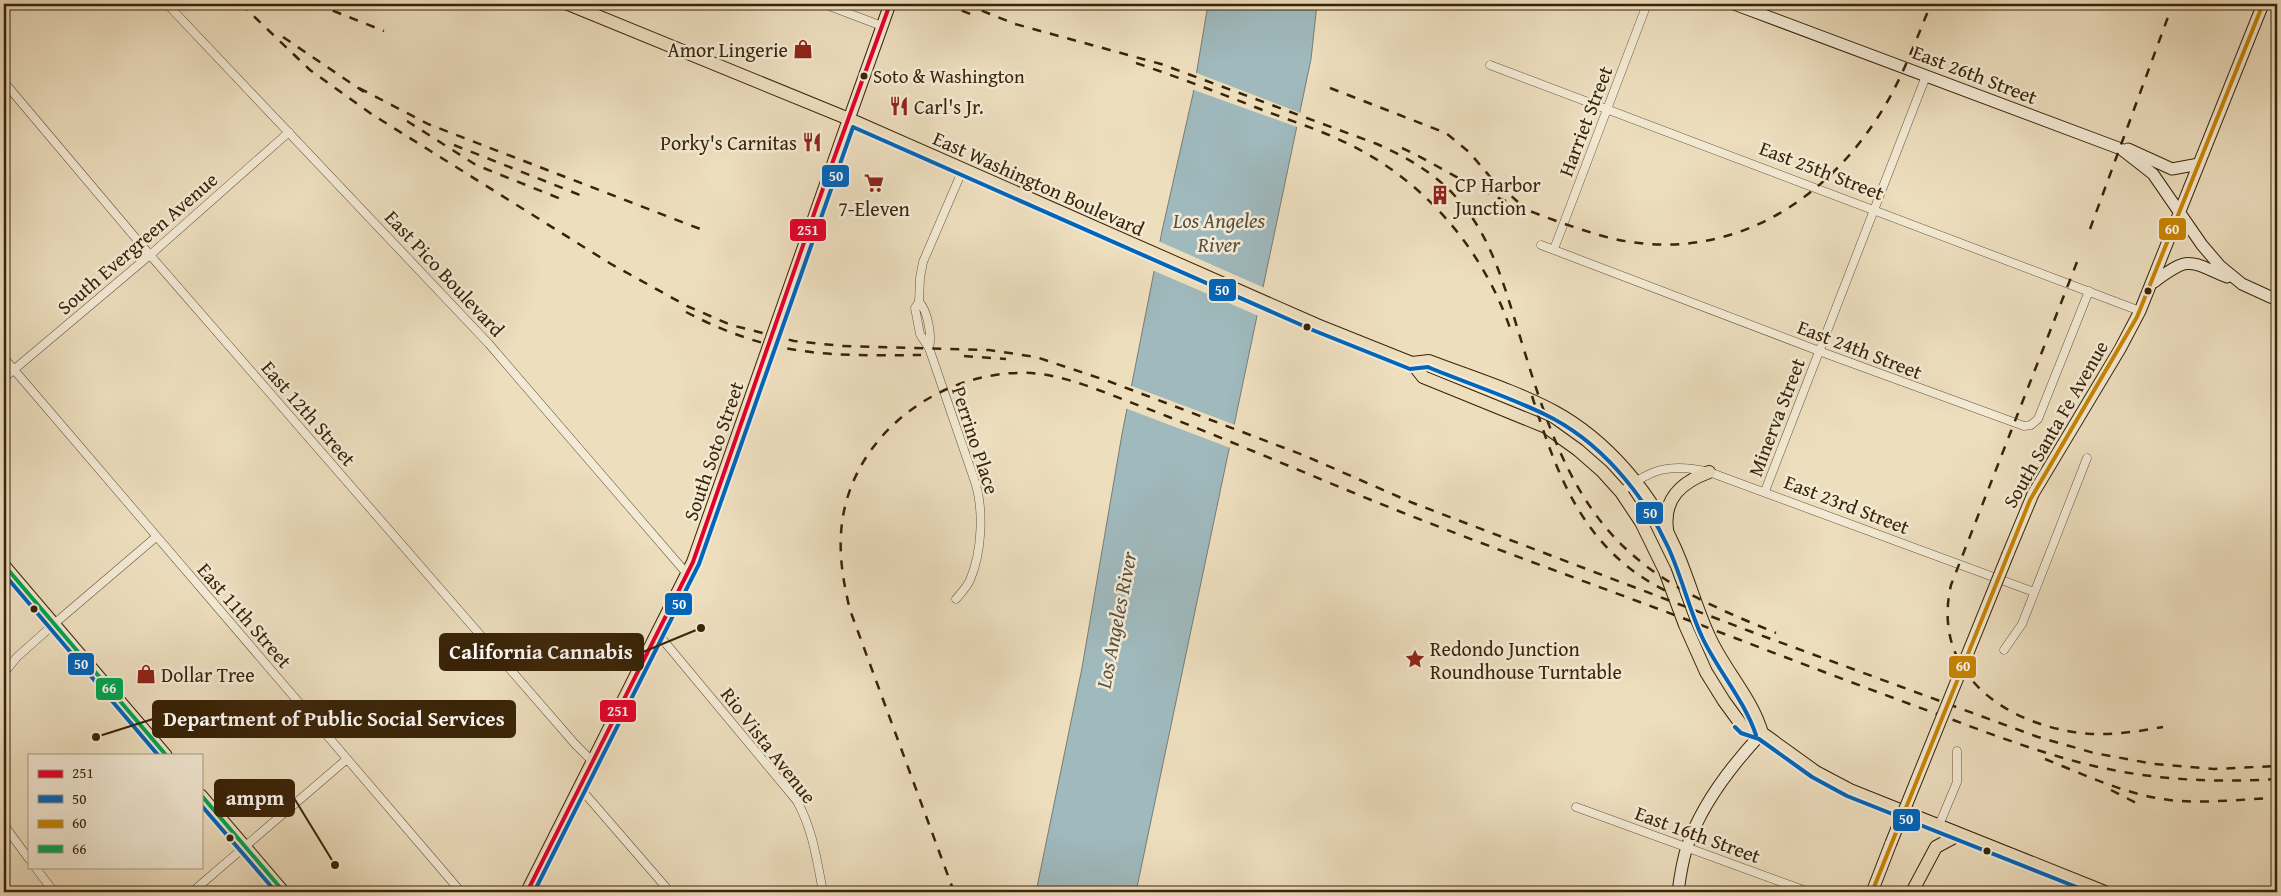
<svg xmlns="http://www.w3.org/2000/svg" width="2281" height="896" font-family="'Gentium Book Plus',serif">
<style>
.water{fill:#9fb9bd;stroke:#767d74}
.pier{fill:#eddebe}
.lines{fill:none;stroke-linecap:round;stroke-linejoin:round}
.street-casing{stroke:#665235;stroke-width:9}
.secondary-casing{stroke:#392307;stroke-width:13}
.primary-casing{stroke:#392307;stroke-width:14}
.street{stroke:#f3ead5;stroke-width:8}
.secondary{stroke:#f3ead5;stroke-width:11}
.primary{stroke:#eddebe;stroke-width:12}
.rail{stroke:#392307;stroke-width:2.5;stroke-dasharray:9 9;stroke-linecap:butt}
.secondary-bridge-casing{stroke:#392307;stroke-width:13;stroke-linecap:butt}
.secondary-bridge{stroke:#f3ead5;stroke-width:11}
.bus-1-casing{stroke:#f3ead5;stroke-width:8}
.bus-2-casing{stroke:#f3ead5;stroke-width:8}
.bus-3-casing{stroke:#f3ead5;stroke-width:8}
.bus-4-casing{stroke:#f3ead5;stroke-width:8}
.bus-1{stroke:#e4002b;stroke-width:4}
.bus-2{stroke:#0065bd;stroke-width:4}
.bus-3{stroke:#c88502;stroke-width:4}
.bus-4{stroke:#00a651;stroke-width:4}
.bus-dot{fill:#392307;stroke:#f3ead5;stroke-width:2}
.labels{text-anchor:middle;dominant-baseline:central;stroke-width:5;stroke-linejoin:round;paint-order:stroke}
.bus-label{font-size:19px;fill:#392307;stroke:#f3ead5;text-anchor:start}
.poi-label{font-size:20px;fill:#392307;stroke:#f3ead5;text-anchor:start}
.street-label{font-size:20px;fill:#392307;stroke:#f3ead5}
.water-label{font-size:21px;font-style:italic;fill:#58503e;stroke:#f3ead5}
.leader{fill:none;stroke:#392307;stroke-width:2}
.callout-dot{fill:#392307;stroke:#f3ead5;stroke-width:2}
.callout{fill:#392307;stroke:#392307;stroke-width:2}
.callout-label{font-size:21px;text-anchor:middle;font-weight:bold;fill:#fff}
.line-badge{stroke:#f3ead5;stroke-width:2}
.badge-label{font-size:14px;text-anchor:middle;font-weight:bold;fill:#fff}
</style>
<rect width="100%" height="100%" fill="#eddebe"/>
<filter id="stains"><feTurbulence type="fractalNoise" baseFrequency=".004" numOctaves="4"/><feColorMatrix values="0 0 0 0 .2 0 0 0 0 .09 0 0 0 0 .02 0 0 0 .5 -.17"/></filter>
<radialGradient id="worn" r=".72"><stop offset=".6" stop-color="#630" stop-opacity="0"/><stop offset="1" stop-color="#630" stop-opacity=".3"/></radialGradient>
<path class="water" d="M 1208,4 L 1317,4 L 1311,59 L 1136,892 L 1036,892 L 1082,668 L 1122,434 L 1162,231 L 1193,94 Z"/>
<path class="pier" d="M 1194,72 L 1303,114 L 1300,128 L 1191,89 Z
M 1158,241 L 1267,289 L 1261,317 L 1152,270 Z
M 1129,385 L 1238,426 L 1233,449 L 1125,408 Z"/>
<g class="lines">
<defs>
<path id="street" d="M 167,4 L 489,344 L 688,575
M 824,4 L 882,26
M 1490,65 L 2140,311
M 4,82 L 150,255 L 575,744 L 593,762
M 1541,245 L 1827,354 L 2024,426 L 2031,425 L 2038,419 L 2089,291
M 1554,249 L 1647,4
M 919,302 C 928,311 932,336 929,348
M 4,358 L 461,892
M 4,378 L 150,255 L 289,132
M 1765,491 L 1926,76
M 1621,492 C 1652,468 1671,463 1709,472 L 2034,592
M 956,599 C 961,593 967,587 970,580 C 982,552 984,510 975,482 L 929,348 L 920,334 L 915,308 L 919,302 L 920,278 L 923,262 L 963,169
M 658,634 L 797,801 C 813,830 817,861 823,892
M 2004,650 L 2022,624 L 2087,458
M 4,673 L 17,657 L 54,624 L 156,537
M 580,788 L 670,892
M 1576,807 L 1809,892
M 4,825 L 29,859
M 1939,825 L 1957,782 L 1957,751
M 35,867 L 54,892
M 192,892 L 347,759"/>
<path id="secondary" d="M 1734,4 L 2121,149 L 2153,174 L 2202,245 L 2220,266 L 2242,284 L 2277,300
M 849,119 L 890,4
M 2128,149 L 2172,169 L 2199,164
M 2154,282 C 2190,255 2188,261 2227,277
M 2008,554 L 2033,494 L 2120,349 L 2140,311 L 2263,4
M 4,565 L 166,755
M 201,795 L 284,892
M 1678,892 C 1680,877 1682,862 1687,847 C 1701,805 1732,765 1762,733
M 1872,892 L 1891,843"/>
<path id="primary" d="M 568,4 L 849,119 L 1317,325 L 1412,363 L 1429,361 C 1471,377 1516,391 1555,412 C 1606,440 1651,492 1674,546 C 1687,574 1695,605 1708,634 C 1723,669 1751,696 1762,733
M 1412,363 L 1423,377 L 1546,427 L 1578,450 L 1602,471 L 1621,492 L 1641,522 L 1665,571 L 1685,625 L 1706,672 L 1724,701 L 1743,727 L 1762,733 L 1816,772 L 1850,790 L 2105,892
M 1667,529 C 1663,498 1682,482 1709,472
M 527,892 L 693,562 L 849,119
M 1912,892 L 1936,847 L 1960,834"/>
</defs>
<use href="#street" class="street-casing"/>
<use href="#secondary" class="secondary-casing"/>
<use href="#primary" class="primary-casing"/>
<use href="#street" class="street"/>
<use href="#secondary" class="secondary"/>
<use href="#primary" class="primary"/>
<path class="rail" d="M 241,4 L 310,70 L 373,115 L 611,264 L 687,306 L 731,325 L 794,341 L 842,346 L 989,350 L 1036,357 L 1108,381 L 1303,455 L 1413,503 L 1752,632 L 2038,737 L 2094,753 L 2154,764 L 2214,769 L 2277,766
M 316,4 L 384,31
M 945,4 L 978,17
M 965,4 L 1015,24 L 1161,64 L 1377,144 C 1406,157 1433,172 1455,196 C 1489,232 1503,281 1517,327 C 1539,398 1559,472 1607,529 C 1652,582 1713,607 1776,633
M 283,37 L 364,92
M 1136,63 C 1178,77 1219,93 1260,109 C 1294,122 1330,133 1362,151 C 1433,190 1487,257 1512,334
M 359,88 L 428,124 L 708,232
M 1330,88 L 1446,133 L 1469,152 L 1492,179 L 1518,202
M 407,121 L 476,165 L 566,201
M 454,145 L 580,195
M 1402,148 C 1428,160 1453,176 1479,189 C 1517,207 1559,223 1599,235 C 1713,268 1816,213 1878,117 C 1901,82 1915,42 1931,4
M 2090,229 L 2168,17
M 2077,262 L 1951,585 C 1930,676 2010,728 2091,734 C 2116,735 2140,731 2163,727
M 686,312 C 773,357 827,356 921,355
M 964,356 L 1006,359
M 1532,396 C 1558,478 1584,550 1666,591
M 2045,759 C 2085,775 2127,795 2169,800 C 2205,804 2242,799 2277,798
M 2111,790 L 2142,806
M 954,892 L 850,610 C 842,577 837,545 844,511 C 862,426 947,369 1031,373 C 1070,376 1107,394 1143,407 C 1206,431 1267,457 1330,483 C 1456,536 1586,581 1714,630 C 1782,656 1850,682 1918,707 C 1976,728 2034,752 2094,766 C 2154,780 2216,783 2277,779"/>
<defs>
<path id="secondary-bridge" d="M 1891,843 L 2008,554"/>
</defs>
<use href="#secondary-bridge" class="secondary-bridge-casing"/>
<use href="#secondary-bridge" class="secondary-bridge"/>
<defs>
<path id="bus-1" d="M 527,892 L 693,562 L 816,208 L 890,4"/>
<path id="bus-2" d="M 4,574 L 158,755
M 1735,727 L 1741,733 L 1759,739 L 1812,777 L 1847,796 L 2089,892
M 201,805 L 276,892
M 534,892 L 699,564 L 853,127 L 1315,331 L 1410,369 L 1428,367 C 1466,383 1507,396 1544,414 C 1599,440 1643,493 1668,547 C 1682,577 1689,610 1703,639 C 1719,672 1744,700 1756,735"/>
<path id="bus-3" d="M 1872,892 L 2030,500 L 2137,317 L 2263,4"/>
<path id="bus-4" d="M 4,565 L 166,755
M 201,795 L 284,892"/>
</defs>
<use href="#bus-1" class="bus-1-casing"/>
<use href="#bus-2" class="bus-2-casing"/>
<use href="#bus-3" class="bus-3-casing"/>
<use href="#bus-4" class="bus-4-casing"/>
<use href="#bus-1" class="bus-1"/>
<use href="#bus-2" class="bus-2"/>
<use href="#bus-3" class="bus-3"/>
<use href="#bus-4" class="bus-4"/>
</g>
<defs>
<symbol id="shop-bare" viewBox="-9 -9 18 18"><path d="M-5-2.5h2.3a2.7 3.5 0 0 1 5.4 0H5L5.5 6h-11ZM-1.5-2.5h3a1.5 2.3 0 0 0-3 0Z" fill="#8f2418" stroke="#f3ead5" stroke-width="2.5" paint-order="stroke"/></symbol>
<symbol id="restaurant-bare" viewBox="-9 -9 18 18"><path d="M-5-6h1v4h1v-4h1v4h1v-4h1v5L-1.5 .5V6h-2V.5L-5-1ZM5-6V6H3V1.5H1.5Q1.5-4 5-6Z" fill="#8f2418" stroke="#f3ead5" stroke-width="2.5" paint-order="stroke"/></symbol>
<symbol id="supermarket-bare" viewBox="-9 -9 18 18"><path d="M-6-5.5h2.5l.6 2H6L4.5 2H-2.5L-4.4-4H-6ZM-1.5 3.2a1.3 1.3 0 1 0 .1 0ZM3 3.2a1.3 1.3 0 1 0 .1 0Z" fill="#8f2418" stroke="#f3ead5" stroke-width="2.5" paint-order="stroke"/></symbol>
<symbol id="building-bare" viewBox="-9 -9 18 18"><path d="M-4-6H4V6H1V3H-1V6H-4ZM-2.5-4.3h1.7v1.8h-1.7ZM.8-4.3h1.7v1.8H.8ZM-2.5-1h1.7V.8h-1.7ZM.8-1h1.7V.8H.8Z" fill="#8f2418" stroke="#f3ead5" stroke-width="2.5" paint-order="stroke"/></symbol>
<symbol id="sight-bare" viewBox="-9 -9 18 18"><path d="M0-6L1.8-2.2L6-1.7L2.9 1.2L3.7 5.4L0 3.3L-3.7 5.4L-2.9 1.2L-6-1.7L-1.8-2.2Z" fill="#8f2418" stroke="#f3ead5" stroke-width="2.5" paint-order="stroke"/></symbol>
</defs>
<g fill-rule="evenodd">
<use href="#shop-bare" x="789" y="35" width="28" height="28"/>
<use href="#restaurant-bare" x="885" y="92" width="28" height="28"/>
<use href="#restaurant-bare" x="798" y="128" width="28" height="28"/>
<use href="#supermarket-bare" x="860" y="169" width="28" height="28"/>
<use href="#building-bare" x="1426" y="181" width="28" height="28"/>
<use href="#sight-bare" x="1401" y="645" width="28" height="28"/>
<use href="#shop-bare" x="132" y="660" width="28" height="28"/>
</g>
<g class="bus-dot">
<circle cx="864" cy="76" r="4.5"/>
<circle cx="2148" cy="291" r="4.5"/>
<circle cx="1307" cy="327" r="4.5"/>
<circle cx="34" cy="609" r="4.5"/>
<circle cx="230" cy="838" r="4.5"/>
<circle cx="1987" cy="851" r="4.5"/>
</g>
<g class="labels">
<g class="bus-label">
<text x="873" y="76">Soto &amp; Washington</text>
</g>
<g class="poi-label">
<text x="788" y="49" text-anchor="end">Amor Lingerie</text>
<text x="914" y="106">Carl's Jr.</text>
<text x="797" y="142" text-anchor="end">Porky's Carnitas</text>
<text x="1455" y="184">CP Harbor<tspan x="1455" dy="23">Junction</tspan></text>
<text x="874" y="208" text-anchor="middle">7-Eleven</text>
<text x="1430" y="648">Redondo Junction<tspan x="1430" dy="23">Roundhouse Turntable</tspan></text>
<text x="161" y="674">Dollar Tree</text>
</g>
<g class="street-label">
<text transform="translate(1975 74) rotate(21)">East 26th Street</text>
<text transform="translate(1585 121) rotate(-69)">Harriet Street</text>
<text transform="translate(1822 170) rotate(21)">East 25th Street</text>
<text transform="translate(1039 183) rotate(24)">East Washington Boulevard</text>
<text transform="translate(137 243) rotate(-41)">South Evergreen Avenue</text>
<text transform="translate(445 273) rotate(47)">East Pico Boulevard</text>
<text transform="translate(1860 349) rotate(21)">East 24th Street</text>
<text transform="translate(309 413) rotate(49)">East 12th Street</text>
<text transform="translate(1776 417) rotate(-69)">Minerva Street</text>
<text transform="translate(2055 424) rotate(-60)">South Santa Fe Avenue</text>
<text transform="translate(976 440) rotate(72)">Perrino Place</text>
<text transform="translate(713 451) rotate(-71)">South Soto Street</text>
<text transform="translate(1847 504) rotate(21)">East 23rd Street</text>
<text transform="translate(245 615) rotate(49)">East 11th Street</text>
<text transform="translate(769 745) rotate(52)">Rio Vista Avenue</text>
<text transform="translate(1698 834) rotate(20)">East 16th Street</text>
</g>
<g class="water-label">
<text x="1219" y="220">Los Angeles<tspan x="1219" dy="24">River</tspan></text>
<text transform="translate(1116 620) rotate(-79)">Los Angeles River</text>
</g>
</g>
<path class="leader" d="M701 628L643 652M96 737L153 719M335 865L294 798"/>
<g class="callout-dot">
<circle cx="701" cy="628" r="5"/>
<circle cx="96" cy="737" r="5"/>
<circle cx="335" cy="865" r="5"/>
</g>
<g class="callout">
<rect x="440" y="634" width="203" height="36" rx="5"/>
<rect x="153" y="701" width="362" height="36" rx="5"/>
<rect x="215" y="780" width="79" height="36" rx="5"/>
</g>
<g class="callout-label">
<text x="541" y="659">California Cannabis</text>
<text x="334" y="726">Department of Public Social Services</text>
<text x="255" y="805">ampm</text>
</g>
<g class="line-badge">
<rect x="821" y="164" width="29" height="24" rx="5" fill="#0065bd"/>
<rect x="2158" y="217" width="29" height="24" rx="5" fill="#c88502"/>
<rect x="789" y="218" width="38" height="24" rx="5" fill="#e4002b"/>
<rect x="1208" y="278" width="29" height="24" rx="5" fill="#0065bd"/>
<rect x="1635" y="501" width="29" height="24" rx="5" fill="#0065bd"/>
<rect x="664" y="592" width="29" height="24" rx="5" fill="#0065bd"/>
<rect x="67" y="652" width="28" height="24" rx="5" fill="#0065bd"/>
<rect x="1948" y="655" width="29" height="24" rx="5" fill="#c88502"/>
<rect x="95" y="677" width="29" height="24" rx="5" fill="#00a651"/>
<rect x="599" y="699" width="38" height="24" rx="5" fill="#e4002b"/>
<rect x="1892" y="808" width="29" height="24" rx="5" fill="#0065bd"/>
</g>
<g class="badge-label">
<text x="836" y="181">50</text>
<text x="2172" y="234">60</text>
<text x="808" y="235">251</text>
<text x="1222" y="295">50</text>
<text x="1650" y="518">50</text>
<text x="679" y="609">50</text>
<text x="81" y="669">50</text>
<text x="1963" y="671">60</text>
<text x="109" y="693">66</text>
<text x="618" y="716">251</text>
<text x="1906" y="824">50</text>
</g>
<rect width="2281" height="896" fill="none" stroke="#eddebe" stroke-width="20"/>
<rect x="5" y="5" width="2271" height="886" fill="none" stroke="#392307" stroke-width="2.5"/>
<rect x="10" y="10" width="2261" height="876" fill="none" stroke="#392307"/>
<rect x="28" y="754" width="175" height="115" fill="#f3ead5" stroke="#a99a83"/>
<rect x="38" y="770" width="25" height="8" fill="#e4002b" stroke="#a99a83"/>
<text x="72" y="778" font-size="15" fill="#392307">251</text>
<rect x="38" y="795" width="25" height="8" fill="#0065bd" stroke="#a99a83"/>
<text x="72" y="804" font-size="15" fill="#392307">50</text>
<rect x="38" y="820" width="25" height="8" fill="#c88502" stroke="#a99a83"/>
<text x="72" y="828" font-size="15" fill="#392307">60</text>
<rect x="38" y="845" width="25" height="8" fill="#00a651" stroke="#a99a83"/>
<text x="72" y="854" font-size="15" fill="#392307">66</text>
<rect width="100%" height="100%" filter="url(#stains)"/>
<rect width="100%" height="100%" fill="url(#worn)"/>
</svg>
